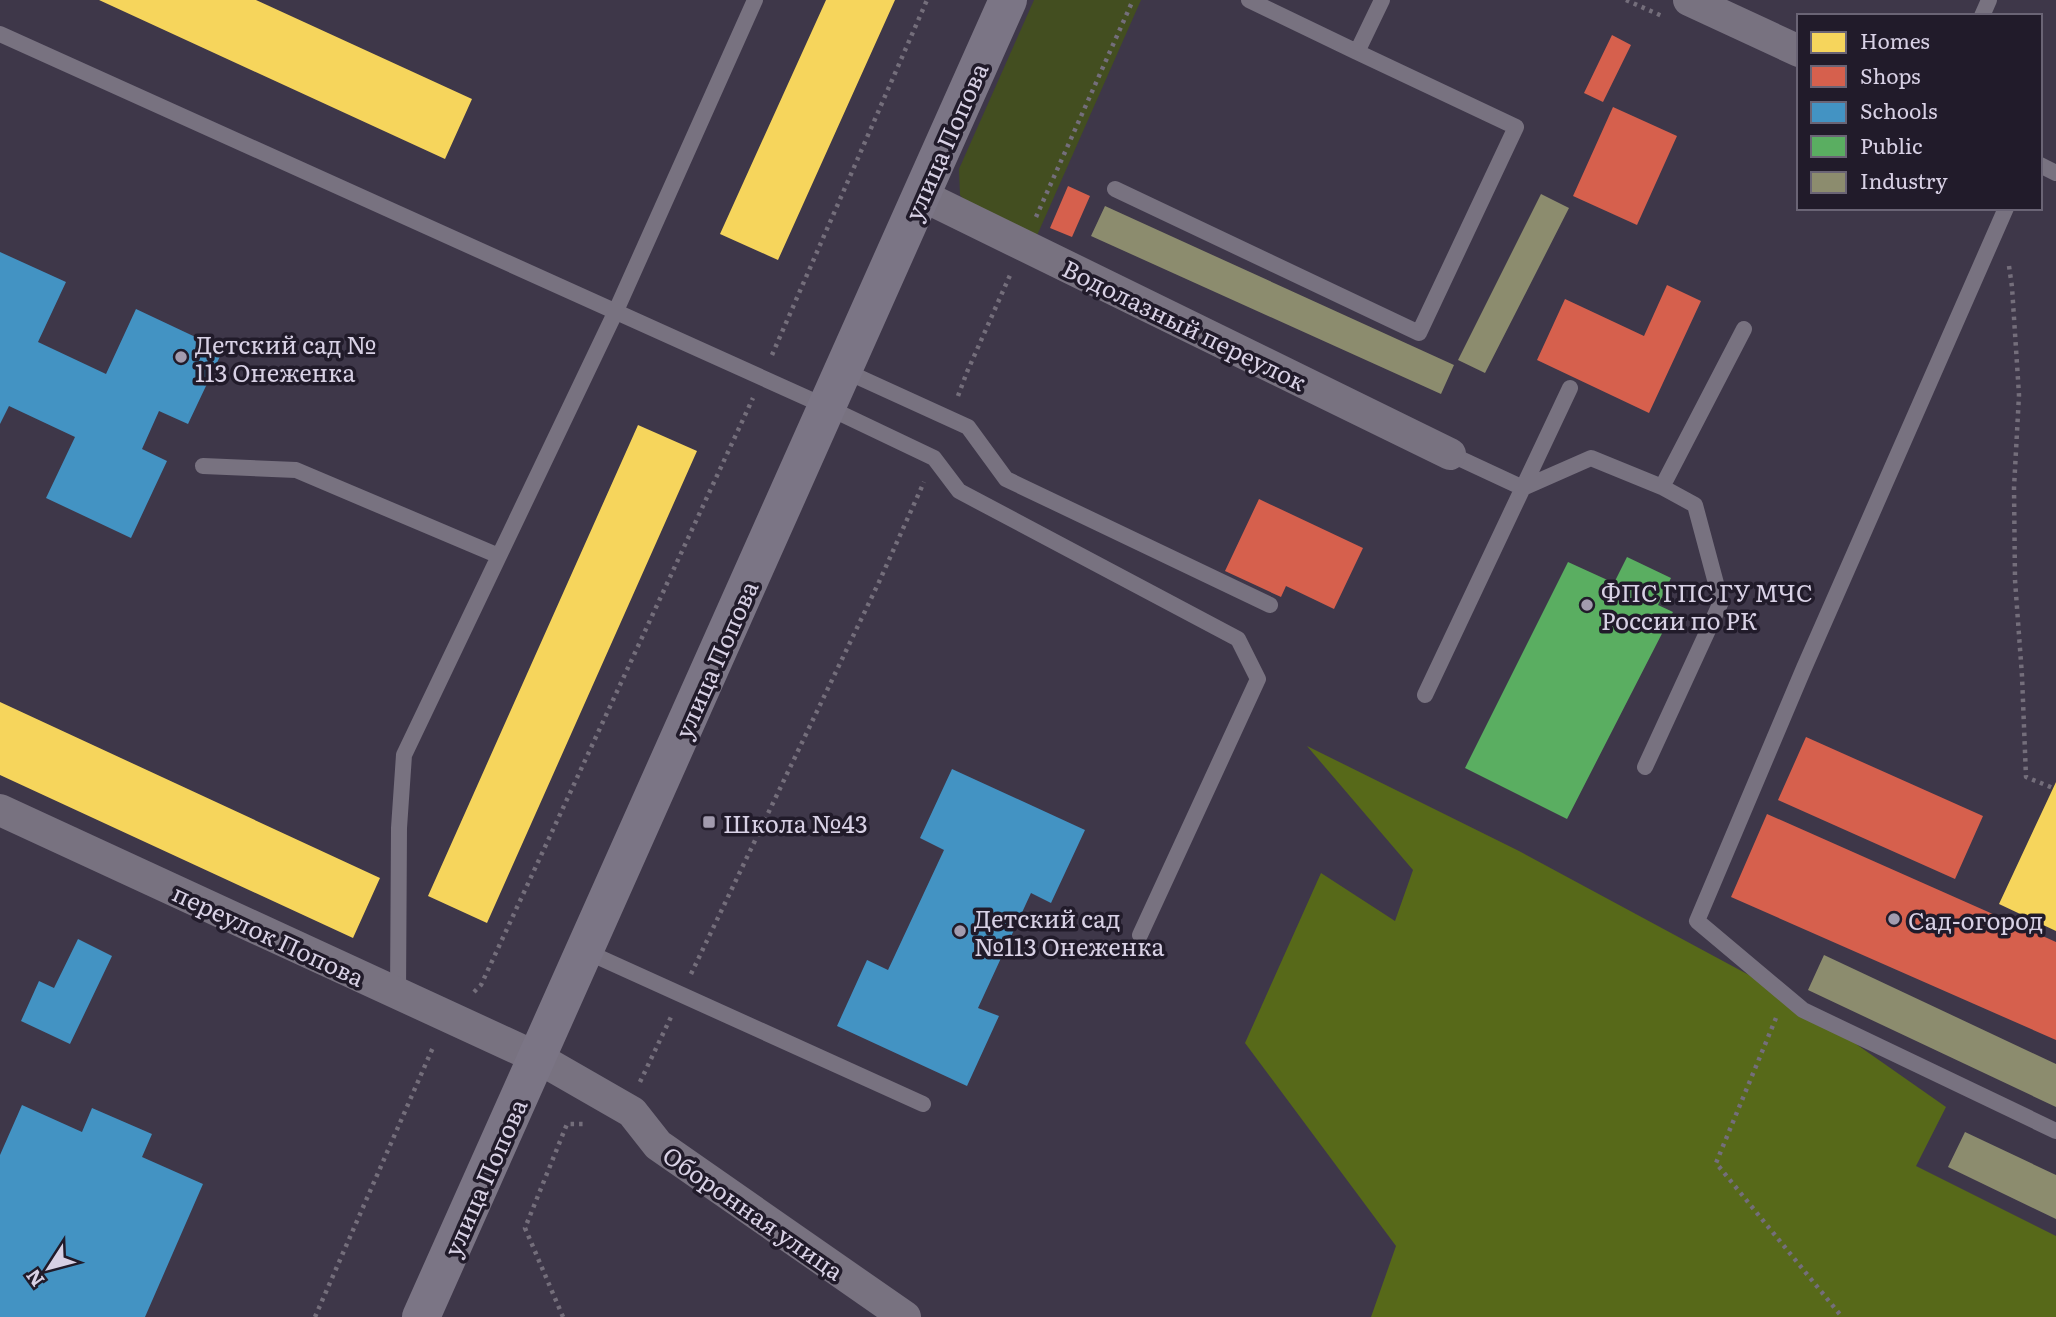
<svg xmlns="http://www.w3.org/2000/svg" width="2056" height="1317" font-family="Literata,serif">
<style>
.green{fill:#434e20}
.forest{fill:#576919}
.homes{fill:#f6d55c}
.shops{fill:#d6604d}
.schools{fill:#4393c3}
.public{fill:#5aae61}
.industry{fill:#8c8c6e}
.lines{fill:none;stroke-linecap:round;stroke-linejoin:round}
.path{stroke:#746e7b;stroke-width:4.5;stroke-dasharray:3.5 5;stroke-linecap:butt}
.lane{stroke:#787280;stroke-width:16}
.street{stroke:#787280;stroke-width:32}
.secondary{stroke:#7b7585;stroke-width:38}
.poi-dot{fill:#a29bae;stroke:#211b2a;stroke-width:2.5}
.labels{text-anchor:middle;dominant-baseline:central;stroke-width:7;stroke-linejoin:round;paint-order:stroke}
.street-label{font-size:24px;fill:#d8d1e5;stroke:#211b2a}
.poi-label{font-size:24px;fill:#d8d1e5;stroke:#211b2a;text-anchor:start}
</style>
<rect width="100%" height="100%" fill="#3e3749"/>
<path class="green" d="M 1034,0 L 1141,0 L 1035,240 L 975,212 L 960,195 L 959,169 Z"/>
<path class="forest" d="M 1307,746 L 1519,851 L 1786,995 L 1946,1107 L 1916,1166 L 2056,1236 L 2056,1317 L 1371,1317 L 1396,1246 L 1245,1043 L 1321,873 L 1395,921 L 1413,870 Z"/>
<path class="homes" d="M 99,0 L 256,0 L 472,99 L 445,159 Z
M 826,0 L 895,0 L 778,260 L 720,234 Z
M 638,425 L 697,451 L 487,923 L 428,896 Z
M 0,702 L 380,878 L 353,938 L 0,775 Z
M 2056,782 L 2056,931 L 1999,904 Z"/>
<path class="shops" d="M 1612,35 L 1631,45 L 1603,102 L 1584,93 Z
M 1613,107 L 1677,136 L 1637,225 L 1573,196 Z
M 1068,186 L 1090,196 L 1072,237 L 1050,228 Z
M 1667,285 L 1701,301 L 1649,413 L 1537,360 L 1565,299 L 1644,336 Z
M 1259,499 L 1363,548 L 1334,609 L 1286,586 L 1281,597 L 1225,571 Z
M 1806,737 L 1983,816 L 1955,879 L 1778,800 Z
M 1767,814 L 2056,942 L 2056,1040 L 1731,897 Z"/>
<path class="schools" d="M 0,252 L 66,282 L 38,342 L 106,374 L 136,309 L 223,350 L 188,424 L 159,411 L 142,449 L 167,461 L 131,538 L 46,498 L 75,437 L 9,406 L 0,424 Z
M 952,769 L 1085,830 L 1051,903 L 1031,893 L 978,1008 L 999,1016 L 967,1086 L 837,1026 L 867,960 L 888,970 L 944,850 L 920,838 Z
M 78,939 L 112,956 L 70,1044 L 21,1021 L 39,981 L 54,988 Z
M 22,1105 L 82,1132 L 92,1108 L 152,1134 L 142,1157 L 203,1184 L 145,1317 L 0,1317 L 0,1155 Z"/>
<path class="public" d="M 1627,557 L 1671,578 L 1658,605 L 1673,612 L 1567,819 L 1465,768 L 1568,562 L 1614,583 Z"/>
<path class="industry" d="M 1541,194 L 1569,208 L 1485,373 L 1458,360 Z
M 1105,206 L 1454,365 L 1441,394 L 1091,236 Z
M 1824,955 L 2056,1064 L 2056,1107 L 1808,990 Z
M 1965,1132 L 2056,1175 L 2056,1219 L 1948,1167 Z"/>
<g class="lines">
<path class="path" d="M 1626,0 L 1662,16
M 1036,217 L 1133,0
M 2009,266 L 2012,287 L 2019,395 L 2014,488 L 2015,580 L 2022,676 L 2026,777 L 2053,788
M 772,355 L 927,0
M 958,396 L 967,372 L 1011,273
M 691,974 L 879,582 L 924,482
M 474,992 L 481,985 L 753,398
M 1776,1018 L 1716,1163 L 1842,1317
M 640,1082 L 671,1017
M 315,1317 L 434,1045
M 563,1317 L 525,1228 L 567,1124 L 584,1124"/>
<path class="lane" d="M 1249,0 L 1357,52
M 1982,16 L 1989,0
M 0,34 L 827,407 L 934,458 L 959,491 L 1238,639 L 1258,679 L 1140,935
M 2040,165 L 2056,173
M 1115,189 L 1419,333 L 1516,127 L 1357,52 L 1382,0
M 2006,208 L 1804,668 L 1697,921 L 1803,1010 L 2056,1131
M 843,370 L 968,427 L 1006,479 L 1270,605
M 1450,454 L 1523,488 L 1591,458 L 1662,487 L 1695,505 L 1721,602 L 1645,767
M 203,466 L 296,470 L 499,556
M 1662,487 L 1744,329
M 1425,695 L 1570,388
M 585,951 L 923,1104
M 398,994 L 399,828 L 404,755 L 615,313 L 755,0"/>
<path class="street" d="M 1689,0 L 1799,51
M 921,195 L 1450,454
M 0,810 L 538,1058 L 632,1112 L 658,1145 L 905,1317"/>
<path class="secondary" d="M 421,1317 L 1008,0"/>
</g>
<g class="poi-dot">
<circle cx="181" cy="357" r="7"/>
<circle cx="1587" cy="605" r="7"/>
<rect x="702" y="815" width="14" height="14" rx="3.5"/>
<circle cx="1894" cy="919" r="7"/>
<circle cx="960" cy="931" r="7"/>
</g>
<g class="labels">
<g class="street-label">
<text transform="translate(945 141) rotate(-66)">улица Попова</text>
<text transform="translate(1185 324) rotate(26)">Водолазный переулок</text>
<text transform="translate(715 659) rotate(-66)">улица Попова</text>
<text transform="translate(269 934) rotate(25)">переулок Попова</text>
<text transform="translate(484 1177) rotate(-66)">улица Попова</text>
<text transform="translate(754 1212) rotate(35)">Оборонная улица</text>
</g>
<g class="poi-label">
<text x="195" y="343">Детский сад №<tspan x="195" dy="28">113 Онеженка</tspan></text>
<text x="1601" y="591">ФПС ГПС ГУ МЧС<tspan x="1601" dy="28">России по РК</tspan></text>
<text x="723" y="822">Школа №43</text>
<text x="974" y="917">Детский сад<tspan x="974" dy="28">№113 Онеженка</tspan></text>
<text x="1908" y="919">Сад-огород</text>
</g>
</g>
<rect x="1797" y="14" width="245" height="196" fill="#211b2a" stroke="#6a6475" stroke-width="2"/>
<rect x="1811" y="32" width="35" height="21" fill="#f6d55c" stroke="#6a6475" stroke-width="2"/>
<text x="1860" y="49" font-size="21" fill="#d8d1e5">Homes</text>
<rect x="1811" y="66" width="35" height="21" fill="#d6604d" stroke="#6a6475" stroke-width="2"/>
<text x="1860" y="84" font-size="21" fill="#d8d1e5">Shops</text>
<rect x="1811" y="102" width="35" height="21" fill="#4393c3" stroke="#6a6475" stroke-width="2"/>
<text x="1860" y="119" font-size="21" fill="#d8d1e5">Schools</text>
<rect x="1811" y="136" width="35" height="21" fill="#5aae61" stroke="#6a6475" stroke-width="2"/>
<text x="1860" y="154" font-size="21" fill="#d8d1e5">Public</text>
<rect x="1811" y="172" width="35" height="21" fill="#8c8c6e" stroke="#6a6475" stroke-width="2"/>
<text x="1860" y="189" font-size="21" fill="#d8d1e5">Industry</text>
<g transform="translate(49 1268) rotate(234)" stroke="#211b2a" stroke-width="5" paint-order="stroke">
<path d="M0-5L12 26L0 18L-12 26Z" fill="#d8d1e5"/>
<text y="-10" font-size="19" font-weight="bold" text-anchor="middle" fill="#d8d1e5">N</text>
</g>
</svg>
